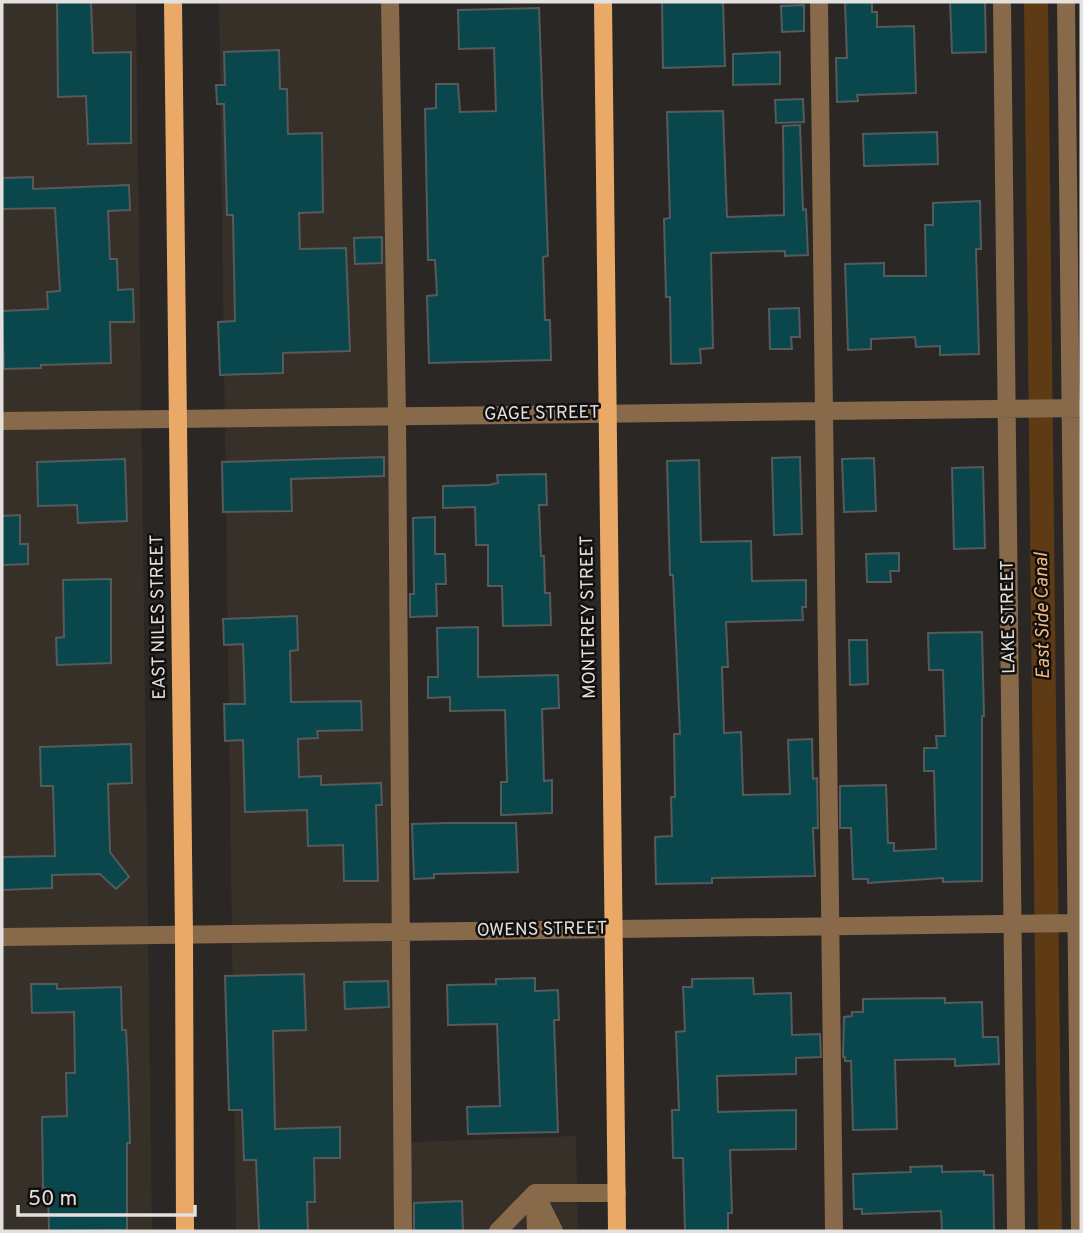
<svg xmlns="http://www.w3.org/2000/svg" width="1083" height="1233" font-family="Overpass,sans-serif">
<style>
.built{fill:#373029}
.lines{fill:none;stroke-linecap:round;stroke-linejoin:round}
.canal{stroke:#5e3b14;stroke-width:24}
.building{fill:#0a474d;stroke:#555a5b;stroke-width:2}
.minor{stroke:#88694a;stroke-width:18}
.major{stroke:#eaa967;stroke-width:18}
.labels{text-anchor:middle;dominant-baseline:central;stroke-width:5;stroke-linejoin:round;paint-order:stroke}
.street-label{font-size:18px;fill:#e3e1df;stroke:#12100f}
.water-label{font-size:19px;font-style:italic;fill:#f5b97e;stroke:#12100f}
</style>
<rect width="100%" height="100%" fill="#2a2725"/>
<path class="built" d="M 2,2 L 136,2 L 152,1231 L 2,1231 Z
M 219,2 L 382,2 L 398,1141 L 415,1142 L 576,1136 L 578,1231 L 236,1231 Z"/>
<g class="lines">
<path class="canal" d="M 1036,2 L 1050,1231"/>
</g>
<path class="building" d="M 57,2 L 91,2 L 93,53 L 131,52 L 131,143 L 88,144 L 86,96 L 58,97 Z
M 662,2 L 723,2 L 725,66 L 663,68 Z
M 845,2 L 872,2 L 872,12 L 877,12 L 877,27 L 914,26 L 916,93 L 857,95 L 858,101 L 837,102 L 836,58 L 847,58 Z
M 950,2 L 985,2 L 986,52 L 952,53 Z
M 804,5 L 804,31 L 782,32 L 781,6 Z
M 539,8 L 548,256 L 543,257 L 545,320 L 550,320 L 551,360 L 429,363 L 427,296 L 437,295 L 435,260 L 428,260 L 425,109 L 436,108 L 436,84 L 458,84 L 460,112 L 496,111 L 494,48 L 459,49 L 458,10 Z
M 279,50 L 280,89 L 287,89 L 288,134 L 322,133 L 323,212 L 299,213 L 300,249 L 346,248 L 350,351 L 283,353 L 283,373 L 220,375 L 218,322 L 235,321 L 233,215 L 227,215 L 224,104 L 217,104 L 216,85 L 225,85 L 224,52 Z
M 780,52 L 780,84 L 733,85 L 733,54 Z
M 803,99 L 804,122 L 776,123 L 775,100 Z
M 723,111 L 727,217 L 784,215 L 783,126 L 800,125 L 803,210 L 806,209 L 808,255 L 785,256 L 785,251 L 711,253 L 713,348 L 700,349 L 701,363 L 671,364 L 670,297 L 666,297 L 664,219 L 670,218 L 667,112 Z
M 937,132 L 938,164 L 864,166 L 863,134 Z
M 33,177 L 33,189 L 129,185 L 130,210 L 108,211 L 110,259 L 117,259 L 118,290 L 133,289 L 134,322 L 110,322 L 111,363 L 41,365 L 41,368 L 4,369 L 2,311 L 48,309 L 47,292 L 60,291 L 55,208 L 2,209 L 2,178 Z
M 980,201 L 981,249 L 976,249 L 979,354 L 940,355 L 940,346 L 916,347 L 915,337 L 871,339 L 871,349 L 848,350 L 845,264 L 884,263 L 884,276 L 926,276 L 925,225 L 933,225 L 933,203 Z
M 382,237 L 382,263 L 355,264 L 354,238 Z
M 799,308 L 800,337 L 791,337 L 792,349 L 770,349 L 769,309 Z
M 384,457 L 384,476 L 291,479 L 292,511 L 223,512 L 222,462 Z
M 800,457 L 802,534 L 774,535 L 772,458 Z
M 874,458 L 876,511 L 844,512 L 842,459 Z
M 125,459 L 127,521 L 78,523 L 77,505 L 38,506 L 37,462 Z
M 699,460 L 701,542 L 751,541 L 752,581 L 806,580 L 806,607 L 802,607 L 803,620 L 726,622 L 728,667 L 722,667 L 724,733 L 741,732 L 743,795 L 790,794 L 788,740 L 812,739 L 813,779 L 817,778 L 818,828 L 813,828 L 815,876 L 712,878 L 712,883 L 656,884 L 655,837 L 672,836 L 671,797 L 675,797 L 674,734 L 680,734 L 673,575 L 670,575 L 667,461 Z
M 983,467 L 985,548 L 954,549 L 952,468 Z
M 546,474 L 547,505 L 539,505 L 541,556 L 544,556 L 545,593 L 550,593 L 551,625 L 503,626 L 502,586 L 488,586 L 488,545 L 476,545 L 475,507 L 443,508 L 443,486 L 489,485 L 498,483 L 497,475 Z
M 20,515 L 20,544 L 28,544 L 28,564 L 2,565 L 2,516 Z
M 435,517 L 435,554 L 445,554 L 446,584 L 436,584 L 437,616 L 410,617 L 410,594 L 414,594 L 413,518 Z
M 899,553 L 899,571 L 890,571 L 891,582 L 867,582 L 866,554 Z
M 111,579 L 111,663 L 57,665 L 56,638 L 64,637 L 63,580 Z
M 297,616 L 298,650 L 290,651 L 291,702 L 361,701 L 362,730 L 317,731 L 318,738 L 298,739 L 299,777 L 321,776 L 321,785 L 381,783 L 382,805 L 376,805 L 378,881 L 344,881 L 343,845 L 308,846 L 307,810 L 245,812 L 243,740 L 225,741 L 224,704 L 245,704 L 243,644 L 224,645 L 223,619 Z
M 478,627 L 478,677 L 558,675 L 559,708 L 542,709 L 544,781 L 552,780 L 552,813 L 501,815 L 501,782 L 507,782 L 505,710 L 450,711 L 450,697 L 428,698 L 428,677 L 438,677 L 437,628 Z
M 982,632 L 984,716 L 982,716 L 982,881 L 943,882 L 943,878 L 868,883 L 868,879 L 853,879 L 851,828 L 840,828 L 840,786 L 886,785 L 888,843 L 894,843 L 894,851 L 936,849 L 934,771 L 924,771 L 924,748 L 937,748 L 936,736 L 945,736 L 943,670 L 929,670 L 928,633 Z
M 849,640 L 867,640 L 868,684 L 850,685 Z
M 131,744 L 132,783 L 108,784 L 110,852 L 129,877 L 116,889 L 100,874 L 52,875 L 52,888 L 2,890 L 2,857 L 55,856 L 53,786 L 41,786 L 40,747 Z
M 448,823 L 516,823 L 518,872 L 434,874 L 434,878 L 414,879 L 412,824 Z
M 304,974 L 306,1030 L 273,1031 L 275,1129 L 340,1127 L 340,1158 L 314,1158 L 315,1202 L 307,1202 L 308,1231 L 259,1231 L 256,1160 L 244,1160 L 242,1110 L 229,1110 L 225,976 Z
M 535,978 L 535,991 L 558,990 L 559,1020 L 554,1020 L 558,1132 L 468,1134 L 467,1107 L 500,1106 L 497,1024 L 448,1025 L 447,985 L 496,984 L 496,979 Z
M 753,978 L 754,994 L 791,993 L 792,1035 L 820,1034 L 821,1057 L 796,1058 L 796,1074 L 717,1076 L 718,1112 L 796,1110 L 796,1149 L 730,1150 L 732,1213 L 728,1213 L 728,1231 L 685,1231 L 683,1158 L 673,1158 L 672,1110 L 679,1110 L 676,1032 L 685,1031 L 683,987 L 692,987 L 692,979 Z
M 388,981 L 389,1007 L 345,1009 L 344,982 Z
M 31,984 L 57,984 L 57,989 L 121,987 L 122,1030 L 126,1030 L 128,1071 L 130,1143 L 127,1143 L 127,1230 L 49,1231 L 48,1188 L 43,1188 L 42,1117 L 67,1116 L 66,1073 L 75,1073 L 74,1012 L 32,1013 Z
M 945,998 L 945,1003 L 982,1002 L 983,1037 L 998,1037 L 999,1064 L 955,1066 L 955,1059 L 895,1060 L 897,1129 L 853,1130 L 851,1061 L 845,1061 L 845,1057 L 843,1057 L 844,1017 L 852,1016 L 852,1012 L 863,1012 L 863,999 Z
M 942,1166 L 942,1172 L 984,1171 L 984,1175 L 993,1175 L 994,1231 L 942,1231 L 941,1211 L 862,1214 L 862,1209 L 854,1209 L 853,1174 L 911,1172 L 910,1167 Z
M 462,1201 L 463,1231 L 414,1231 L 414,1203 Z"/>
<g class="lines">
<path class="minor" d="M 390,2 L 397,416 L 403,1231
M 819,2 L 834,1231
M 1002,2 L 1016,1231
M 1066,2 L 1080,1231
M 2,421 L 1081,408
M 2,937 L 1081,923
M 535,1193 L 554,1231
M 535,1200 L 536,1231
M 498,1231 L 535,1193 L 617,1193"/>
<path class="major" d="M 173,2 L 184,934 L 185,1231
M 603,2 L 617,1231"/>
</g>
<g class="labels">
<g class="street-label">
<text transform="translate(542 414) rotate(-1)">GAGE STREET</text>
<text transform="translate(159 617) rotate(-91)">EAST NILES STREET</text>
<text transform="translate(589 617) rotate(-91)">MONTEREY STREET</text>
<text transform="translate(1009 617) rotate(-91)">LAKE STREET</text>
<text transform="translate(542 930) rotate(-1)">OWENS STREET</text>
</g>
<g class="water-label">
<text transform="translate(1043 616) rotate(-91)">East Side Canal</text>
</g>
</g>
<rect width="1083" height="1233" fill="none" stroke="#e3e1df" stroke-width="7"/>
<path d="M18 1205v10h177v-10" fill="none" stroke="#e3e1df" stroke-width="3.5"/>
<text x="28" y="1205" font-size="21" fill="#e3e1df" stroke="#12100f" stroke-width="5" paint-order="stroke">50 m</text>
</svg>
